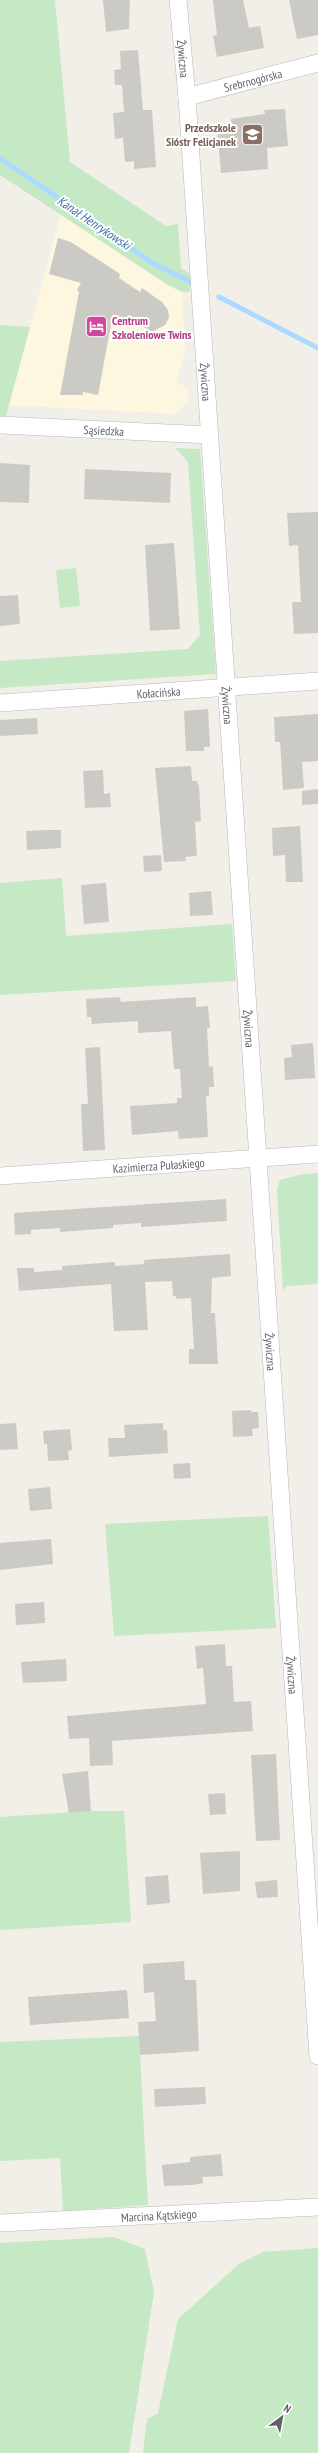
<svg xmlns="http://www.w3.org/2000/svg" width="318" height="2453" font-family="'PT Sans Narrow',sans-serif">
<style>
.commercial{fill:#fef7e0}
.green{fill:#c5e8c5}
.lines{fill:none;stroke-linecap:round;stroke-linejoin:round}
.stream{stroke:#aadaff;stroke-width:5}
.building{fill:#cccac5}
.street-casing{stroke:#b5b8bc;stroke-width:18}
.street{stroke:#fff;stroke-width:17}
.labels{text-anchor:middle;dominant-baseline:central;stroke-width:4;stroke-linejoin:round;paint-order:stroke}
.street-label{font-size:12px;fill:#5f6368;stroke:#fff}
.education-label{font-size:12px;font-weight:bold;fill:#785e54;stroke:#fff;text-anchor:end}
.hotel-label{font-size:12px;font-weight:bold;fill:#b23c85;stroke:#fff;text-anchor:start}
.water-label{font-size:13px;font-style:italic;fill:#4174aa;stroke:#fff}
</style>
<rect width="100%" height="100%" fill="#f1efe8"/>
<path class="commercial" d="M 61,214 L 168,285 L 182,292 L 185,352 L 177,380 L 187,390 L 188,401 L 176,414 L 9,405 Z"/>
<path class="green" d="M 0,0 L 55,0 L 70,162 L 166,226 L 178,224 L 181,268 L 190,274 L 190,292 L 182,292 L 168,285 L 0,175 Z
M 0,325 L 30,327 L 6,416 L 0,416 Z
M 175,448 L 200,449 L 216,674 L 0,688 L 0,661 L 188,649 L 200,635 L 188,462 Z
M 76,568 L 80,606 L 60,608 L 56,570 Z
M 62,878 L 66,936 L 232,924 L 236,981 L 0,995 L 0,883 Z
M 318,1173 L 318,1284 L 287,1286 L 283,1290 L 277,1189 L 280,1180 L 299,1175 Z
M 268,1516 L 276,1628 L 114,1636 L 105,1524 Z
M 91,1811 L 124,1811 L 131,1922 L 0,1930 L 0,1817 Z
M 139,2036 L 148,2205 L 63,2211 L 60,2158 L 0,2161 L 0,2042 Z
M 114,2237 L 145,2249 L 154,2292 L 129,2453 L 0,2453 L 0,2243 Z
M 318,2248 L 318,2453 L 143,2453 L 147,2419 L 158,2413 L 178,2319 L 239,2264 L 263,2252 Z"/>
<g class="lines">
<path class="stream" d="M 0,158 L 154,264 L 191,282
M 219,297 L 318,348"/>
</g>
<path class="building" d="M 103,0 L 130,0 L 129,29 L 106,32 Z
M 213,0 L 243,0 L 249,28 L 260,26 L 264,48 L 217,57 L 213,36 L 217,35 Z
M 289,0 L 318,0 L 318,35 L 297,39 Z
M 138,50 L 143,110 L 152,110 L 156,167 L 134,169 L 134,161 L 125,162 L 123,138 L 115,139 L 113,113 L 124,112 L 122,85 L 115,85 L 114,70 L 121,69 L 120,51 Z
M 285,109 L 288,146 L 267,148 L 268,169 L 221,173 L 217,128 L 232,127 L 231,119 L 265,114 L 264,110 Z
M 58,238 L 71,242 L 120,274 L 119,278 L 140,292 L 142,288 L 162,302 L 168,310 L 169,318 L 165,325 L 154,331 L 150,331 L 130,318 L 126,323 L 113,314 L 98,395 L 83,392 L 83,395 L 60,395 L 79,292 L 77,290 L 81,283 L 49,274 Z
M 0,463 L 30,465 L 29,503 L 0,502 Z
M 85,469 L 171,473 L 170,503 L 84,499 Z
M 318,512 L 318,633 L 294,634 L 292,602 L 301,602 L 298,545 L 289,546 L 287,513 Z
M 174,543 L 180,629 L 150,631 L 145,545 Z
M 18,595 L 20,624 L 0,626 L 0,596 Z
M 208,709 L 210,747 L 204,747 L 204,751 L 186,751 L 184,711 Z
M 318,714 L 318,761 L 302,762 L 304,788 L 283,790 L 280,742 L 275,742 L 274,717 Z
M 37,718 L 38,734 L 0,736 L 0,720 Z
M 191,766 L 192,781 L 197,781 L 198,785 L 199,784 L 201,821 L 195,822 L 197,856 L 185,857 L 186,861 L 164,862 L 155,768 Z
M 103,770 L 104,794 L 110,793 L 111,807 L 85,808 L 83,771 Z
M 318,789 L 318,804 L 302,805 L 302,791 Z
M 300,826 L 303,882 L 286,882 L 285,855 L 273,856 L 272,828 Z
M 47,830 L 61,830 L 61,848 L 27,850 L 26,831 Z
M 161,855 L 162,871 L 144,872 L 143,856 Z
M 106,883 L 109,922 L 84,924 L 81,885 Z
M 211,891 L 213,915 L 190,916 L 189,893 Z
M 120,997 L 121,1002 L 196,997 L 196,1007 L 208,1006 L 210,1028 L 207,1028 L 209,1067 L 213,1066 L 214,1087 L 209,1087 L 209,1096 L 206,1096 L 208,1137 L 179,1139 L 178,1131 L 132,1135 L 130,1106 L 177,1103 L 177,1098 L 182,1098 L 180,1069 L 174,1069 L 171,1031 L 138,1033 L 138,1021 L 92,1024 L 91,1017 L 87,1017 L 86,999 Z
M 313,1043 L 315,1078 L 285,1080 L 284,1058 L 292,1057 L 291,1045 Z
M 100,1047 L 105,1150 L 83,1151 L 81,1104 L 88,1104 L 85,1048 Z
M 226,1199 L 227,1221 L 141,1227 L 141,1223 L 113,1225 L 113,1228 L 60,1232 L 60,1228 L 45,1229 L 31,1230 L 31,1234 L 15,1235 L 14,1213 Z
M 230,1254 L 231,1276 L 212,1278 L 211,1313 L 215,1313 L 218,1364 L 189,1364 L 189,1349 L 194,1349 L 191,1298 L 176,1299 L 176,1296 L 173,1296 L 172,1281 L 145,1282 L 148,1330 L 114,1331 L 111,1284 L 19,1291 L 17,1268 L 34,1268 L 34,1272 L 62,1270 L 62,1266 L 115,1262 L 115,1266 L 144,1264 L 144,1260 Z
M 251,1410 L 251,1412 L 258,1412 L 259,1428 L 252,1429 L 253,1436 L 233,1437 L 232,1411 Z
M 16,1423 L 18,1449 L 0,1450 L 0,1424 Z
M 163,1423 L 163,1430 L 167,1430 L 168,1453 L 109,1457 L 108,1438 L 125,1438 L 124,1425 Z
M 70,1429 L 72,1450 L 68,1451 L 69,1460 L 48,1461 L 47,1444 L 44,1444 L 43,1431 Z
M 190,1463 L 191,1478 L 174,1479 L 173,1464 Z
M 50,1487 L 52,1509 L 30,1511 L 28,1489 Z
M 51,1539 L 53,1564 L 0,1570 L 0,1543 Z
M 44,1602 L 45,1623 L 16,1625 L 15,1604 Z
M 225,1644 L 226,1666 L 232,1666 L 234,1702 L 251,1701 L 253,1731 L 112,1741 L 113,1765 L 90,1766 L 89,1738 L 69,1739 L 67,1716 L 206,1704 L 203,1668 L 197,1669 L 195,1646 Z
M 66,1659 L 67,1681 L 23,1683 L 21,1662 Z
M 276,1754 L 280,1840 L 256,1841 L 251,1755 Z
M 88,1771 L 91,1811 L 69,1813 L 62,1774 Z
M 225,1793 L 226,1814 L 210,1815 L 208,1794 Z
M 240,1851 L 240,1891 L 203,1894 L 200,1853 Z
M 168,1875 L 170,1903 L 147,1905 L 145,1877 Z
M 277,1880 L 278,1897 L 257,1898 L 255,1882 Z
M 184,1961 L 185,1980 L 196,1980 L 199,2051 L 140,2055 L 138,2022 L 156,2021 L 154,1992 L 144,1993 L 143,1964 Z
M 127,1990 L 129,2018 L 30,2025 L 28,1997 Z
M 205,2087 L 206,2104 L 155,2107 L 154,2089 Z
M 221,2154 L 223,2176 L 202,2177 L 203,2183 L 193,2185 L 164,2186 L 162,2165 L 190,2162 L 190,2157 Z"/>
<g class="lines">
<defs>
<g id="street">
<path id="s1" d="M 178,0 L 187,97 L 318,2056"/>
<path id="s2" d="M 187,97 L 318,63"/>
<path id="s3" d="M 0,425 L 209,435"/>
<path id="s4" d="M 0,703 L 318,681"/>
<path id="s5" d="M 0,1176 L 318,1154"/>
<path id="s6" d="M 0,2223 L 318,2207"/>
</g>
</defs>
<use href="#street" class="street-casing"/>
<use href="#street" class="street"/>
</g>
<defs>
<symbol id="school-square" viewBox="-11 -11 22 22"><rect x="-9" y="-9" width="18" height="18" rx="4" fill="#8d6e63" stroke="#fff"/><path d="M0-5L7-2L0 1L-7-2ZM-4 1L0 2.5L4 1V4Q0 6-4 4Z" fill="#fff"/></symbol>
<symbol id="hotel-square" viewBox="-11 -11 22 22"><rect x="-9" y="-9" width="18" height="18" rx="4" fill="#d1479c" stroke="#fff"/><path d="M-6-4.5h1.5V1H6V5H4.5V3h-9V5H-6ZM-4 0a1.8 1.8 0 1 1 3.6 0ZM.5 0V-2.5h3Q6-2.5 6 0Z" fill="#fff"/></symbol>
</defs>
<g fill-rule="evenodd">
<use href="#school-square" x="240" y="122" width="25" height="25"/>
<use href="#hotel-square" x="84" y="314" width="25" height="25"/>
</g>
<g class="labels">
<g class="street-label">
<text stroke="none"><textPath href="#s1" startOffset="59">Żywiczna</textPath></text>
<text stroke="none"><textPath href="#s2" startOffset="68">Srebrnogórska</textPath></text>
<text stroke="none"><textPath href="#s1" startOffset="383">Żywiczna</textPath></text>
<text stroke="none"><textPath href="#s3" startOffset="104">Sąsiedzka</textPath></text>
<text stroke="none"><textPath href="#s4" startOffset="159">Kołacińska</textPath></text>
<text stroke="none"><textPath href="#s1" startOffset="707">Żywiczna</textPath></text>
<text stroke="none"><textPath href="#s1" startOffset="1031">Żywiczna</textPath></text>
<text stroke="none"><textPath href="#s5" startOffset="159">Kazimierza Pułaskiego</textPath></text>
<text stroke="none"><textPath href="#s1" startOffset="1355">Żywiczna</textPath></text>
<text stroke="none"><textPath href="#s1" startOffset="1679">Żywiczna</textPath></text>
<text stroke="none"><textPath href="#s6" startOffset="159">Marcina Kątskiego</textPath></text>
</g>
<g class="education-label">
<text x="236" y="127">Przedszkole<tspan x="236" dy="14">Sióstr Felicjanek</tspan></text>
</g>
<g class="hotel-label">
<text x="112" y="320">Centrum<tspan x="112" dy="14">Szkoleniowe Twins</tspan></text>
</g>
<g class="water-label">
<text transform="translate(94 223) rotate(34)">Kanał Henrykowski</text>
</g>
</g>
<g transform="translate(282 2417) rotate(32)" stroke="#ffffff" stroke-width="3" paint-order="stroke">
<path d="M0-3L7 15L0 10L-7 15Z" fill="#5f6368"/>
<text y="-6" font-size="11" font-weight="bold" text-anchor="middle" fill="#5f6368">N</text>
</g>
</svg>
